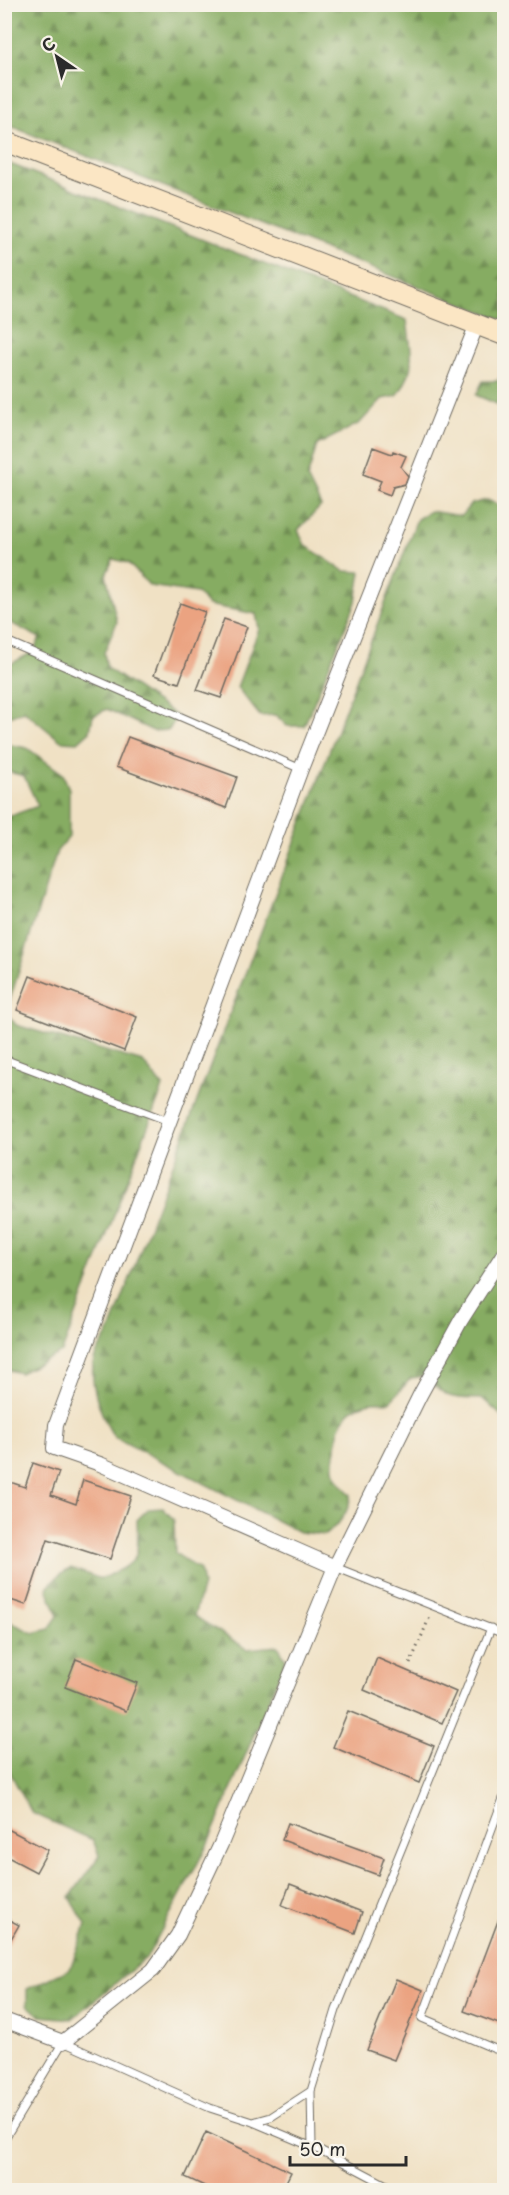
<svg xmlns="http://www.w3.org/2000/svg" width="509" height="2195" font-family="'Playpen Sans',sans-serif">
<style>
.forest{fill:url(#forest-firs);stroke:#586c46;stroke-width:1.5}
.building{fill:#eba381}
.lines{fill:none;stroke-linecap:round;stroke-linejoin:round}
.lane-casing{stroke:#706b61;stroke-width:9}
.street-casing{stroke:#706b61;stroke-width:16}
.secondary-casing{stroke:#706b61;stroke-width:22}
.path{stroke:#706b61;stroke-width:3;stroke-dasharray:1.5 4.5;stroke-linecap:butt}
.lane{stroke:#fff;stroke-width:7}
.street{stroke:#fff;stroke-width:14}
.secondary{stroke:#fbe6c4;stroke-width:20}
</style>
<defs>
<pattern id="forest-firs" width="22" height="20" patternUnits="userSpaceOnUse" patternTransform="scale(1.5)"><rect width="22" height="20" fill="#86ac62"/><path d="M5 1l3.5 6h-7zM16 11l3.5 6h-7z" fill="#6e8c51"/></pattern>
</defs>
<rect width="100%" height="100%" fill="#f7f3e8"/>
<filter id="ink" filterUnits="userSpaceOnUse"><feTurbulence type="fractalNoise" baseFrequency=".0167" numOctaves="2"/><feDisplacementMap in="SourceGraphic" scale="12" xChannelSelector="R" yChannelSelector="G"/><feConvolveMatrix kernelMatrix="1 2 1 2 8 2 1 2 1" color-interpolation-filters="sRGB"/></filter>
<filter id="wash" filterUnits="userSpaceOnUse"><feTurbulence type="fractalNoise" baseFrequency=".008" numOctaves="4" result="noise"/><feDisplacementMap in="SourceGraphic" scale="24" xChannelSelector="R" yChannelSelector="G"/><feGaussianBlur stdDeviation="1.35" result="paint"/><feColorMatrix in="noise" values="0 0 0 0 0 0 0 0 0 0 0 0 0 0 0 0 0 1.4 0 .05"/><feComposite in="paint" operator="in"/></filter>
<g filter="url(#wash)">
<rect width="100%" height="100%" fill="#f0e1c4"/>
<path class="forest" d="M 4,5 L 504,5 L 504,320 L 5,124 Z
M 5,162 L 407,320 C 411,354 418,367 397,396 L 382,399 L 360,423 L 317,445 L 307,478 L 321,506 L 298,530 L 305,545 L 344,571 L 361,572 L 356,602 L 304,726 L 287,726 L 276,715 L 260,716 L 237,687 L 259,629 L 256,614 L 208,605 L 197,593 L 150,586 L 128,563 L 113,559 L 106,575 L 117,622 L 104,653 L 107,668 L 177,716 L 169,730 L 153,731 L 107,709 L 93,716 L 90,731 L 78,742 L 61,741 L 24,711 L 5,717 L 5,675 L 7,666 L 33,652 L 40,638 L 5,620 L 4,518 L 8,506 L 5,501 Z
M 504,369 L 504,407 L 476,395 L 483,381 L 498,381 Z
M 487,500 L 504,507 L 504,1418 L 483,1399 C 452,1398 447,1401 426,1376 L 411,1378 L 390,1402 C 355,1398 338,1414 336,1449 C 335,1455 333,1462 334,1468 C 335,1478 344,1487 351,1495 C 347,1516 341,1522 325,1535 L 299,1532 L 114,1437 C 102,1418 88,1383 94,1360 C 97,1350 105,1340 110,1331 L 417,519 L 430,511 L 461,516 L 471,504 Z
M 11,745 L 27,748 L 63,774 L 69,789 L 69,837 L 57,851 L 6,1012 L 16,1025 L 143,1062 L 163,1087 L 62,1352 L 20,1373 L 5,1369 L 4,1235 L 9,1233 L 4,1228 L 5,815 L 10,816 L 38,806 L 24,776 L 5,771 L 5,748 Z
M 163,1508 L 174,1520 L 175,1553 L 200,1570 L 203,1585 L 194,1616 L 247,1649 L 278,1646 L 286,1659 L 207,1846 L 147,1957 L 72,2019 L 40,2016 L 27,2005 L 27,1989 L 70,1969 L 86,1925 L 70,1897 L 99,1856 L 93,1840 L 32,1813 L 8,1769 L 5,1770 L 4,1619 L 33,1633 L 49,1629 L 58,1616 L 47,1588 L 58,1576 L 71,1568 L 101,1579 C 139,1561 139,1563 137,1520 L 148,1509 Z"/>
<g id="blocks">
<path class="building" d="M 373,447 L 392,454 L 393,451 L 406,456 L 401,467 L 408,476 L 405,484 L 393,487 L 390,495 L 377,490 L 381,481 L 363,474 Z
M 180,603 L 205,612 L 179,683 L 154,675 Z
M 224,619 L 247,627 L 221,698 L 197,690 Z
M 128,737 L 237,777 L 226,808 L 116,767 Z
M 30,976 L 137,1017 L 124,1051 L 17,1010 Z
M 33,1463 L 59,1472 L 51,1495 L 76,1504 L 83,1480 L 131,1496 L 110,1559 L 48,1539 L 26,1605 L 4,1598 L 4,1480 L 25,1487 Z
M 377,1658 L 456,1692 L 442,1723 L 364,1690 Z
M 76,1659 L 137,1683 L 126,1711 L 65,1687 Z
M 348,1711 L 434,1746 L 419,1783 L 333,1747 Z
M 288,1823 L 384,1858 L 378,1875 L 282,1840 Z
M 4,1827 L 48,1850 L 36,1872 L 4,1855 Z
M 290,1884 L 362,1912 L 355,1933 L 282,1905 Z
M 504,1905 L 504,2026 L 464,2011 Z
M 4,1917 L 19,1925 L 4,1951 Z
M 396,1979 L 423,1990 L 394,2060 L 367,2050 Z
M 206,2132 L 291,2172 L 282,2190 L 213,2190 L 185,2177 Z"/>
</g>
</g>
<g filter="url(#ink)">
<use href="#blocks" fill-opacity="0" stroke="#706b61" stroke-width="1.5"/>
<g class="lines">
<defs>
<path id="lane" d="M 4,640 L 301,769
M 4,1059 L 171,1122
M 335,1567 L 504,1634
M 495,2049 L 422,2018 L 504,1796
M 253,2122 L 271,2117 L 311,2091
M 4,2140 L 63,2042 L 210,2108 L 253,2122 L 322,2151 L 396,2190
M 312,2147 L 311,2091 L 336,2010 L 491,1628"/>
<path id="street" d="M 335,1567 L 100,1464 L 54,1448 L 56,1425 L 301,769 L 477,324
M 4,2020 L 63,2042 L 153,1970 L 178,1935 L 221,1844 L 335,1567 L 420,1395 L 461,1320 L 504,1253"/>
<path id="secondary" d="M 4,141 L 504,335"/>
</defs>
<use href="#lane" class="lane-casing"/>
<use href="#street" class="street-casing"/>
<use href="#secondary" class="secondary-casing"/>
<path class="path" d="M 410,1664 L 430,1616"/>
<use href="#lane" class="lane"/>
<use href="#street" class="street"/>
<use href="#secondary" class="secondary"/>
</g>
</g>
<rect width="509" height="2195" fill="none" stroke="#f7f3e8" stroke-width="24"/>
<g transform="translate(57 57) rotate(325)" stroke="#f7f3e8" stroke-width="4.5" paint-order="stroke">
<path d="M0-4.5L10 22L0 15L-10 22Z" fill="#2b2b2b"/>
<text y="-9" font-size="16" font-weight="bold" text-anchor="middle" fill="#2b2b2b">С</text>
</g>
<path d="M290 2156v9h116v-9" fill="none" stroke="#2b2b2b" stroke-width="3"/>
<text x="299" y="2156" font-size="18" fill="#2b2b2b" stroke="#f7f3e8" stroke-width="4.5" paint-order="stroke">50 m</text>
</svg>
